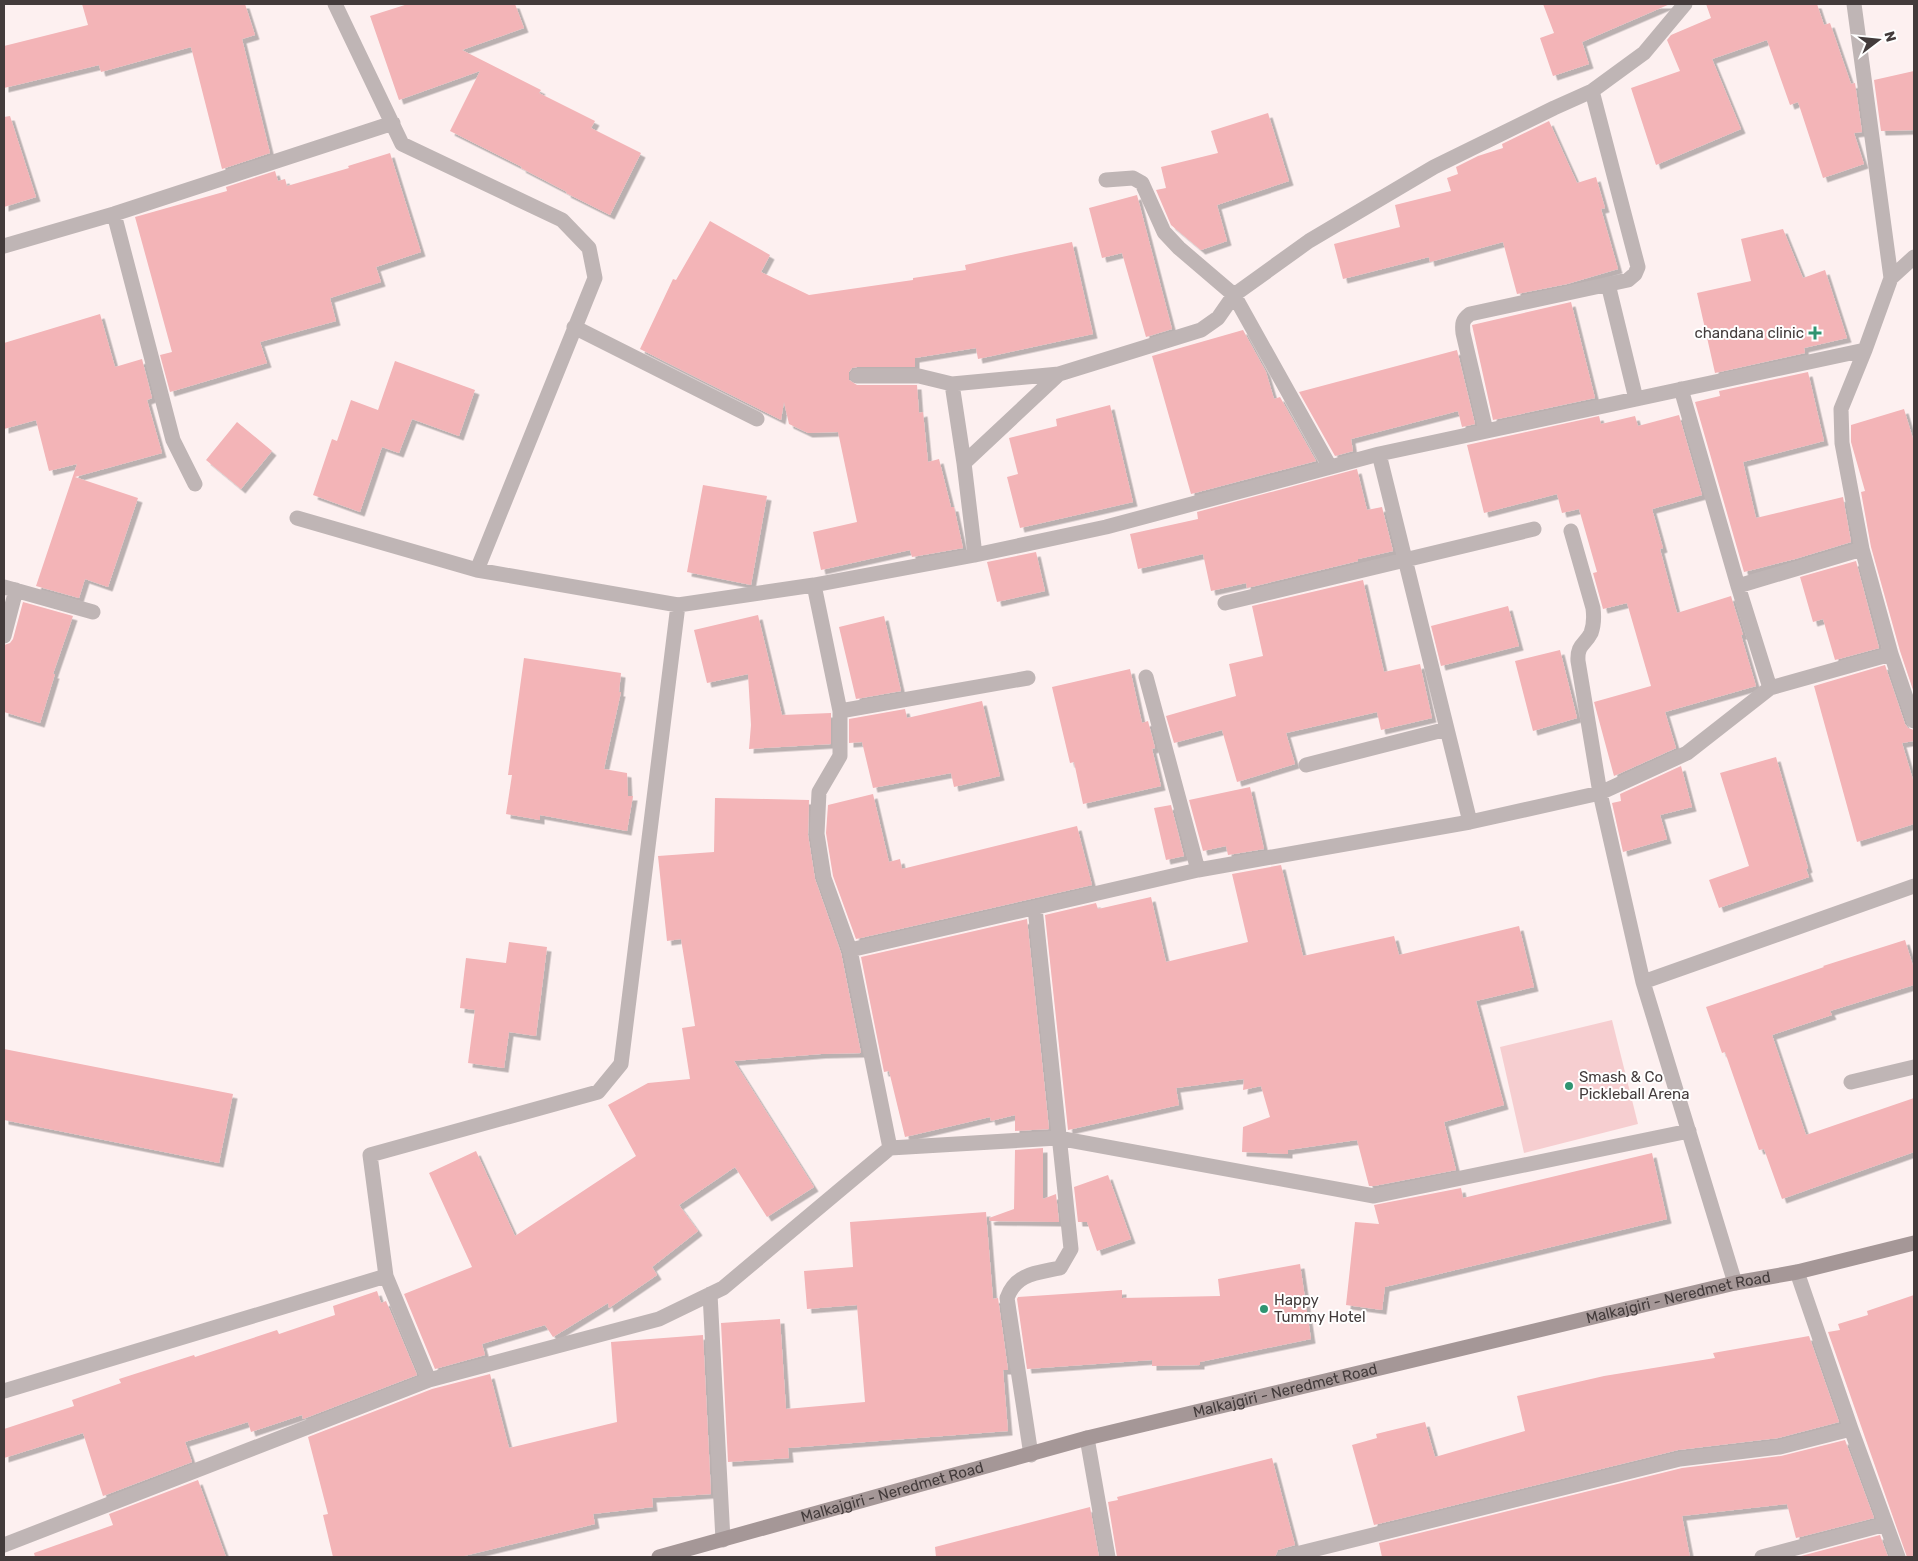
<svg xmlns="http://www.w3.org/2000/svg" width="1918" height="1561" font-family="Rubik,sans-serif">
<style>
.green{fill:#f6ced0}
.building{fill:#f3b4b7;filter:url(#shadow)}
.lines{fill:none;stroke-linecap:round;stroke-linejoin:round}
.lane{stroke:#bfb5b5;stroke-width:15}
.street{stroke:#bfb5b5;stroke-width:15}
.secondary{stroke:#a59797;stroke-width:15}
.poi-dot{fill:#2f9471;stroke:#fff;stroke-width:2}
.labels{text-anchor:middle;dominant-baseline:central;stroke-width:4;stroke-linejoin:round;paint-order:stroke}
.poi-label{font-size:15px;fill:#433b3b;stroke:#fff;text-anchor:start}
.street-label{font-size:15px;fill:#433b3b;stroke:#fff}
</style>
<defs>
<filter id="shadow"><feDropShadow dx="4.5" dy="4.5" stdDeviation="0" flood-color="#0004"/></filter>
</defs>
<rect width="100%" height="100%" fill="#fdf0f0"/>
<path class="green" d="M 1612,1020 L 1638,1124 L 1524,1153 L 1500,1047 Z"/>
<path class="building" d="M 82,4 L 245,4 L 255,35 L 242,39 L 270,153 L 222,169 L 191,47 L 101,72 L 99,65 L 4,88 L 4,46 L 88,25 Z
M 408,4 L 515,4 L 524,28 L 462,50 L 541,90 L 539,93 L 595,121 L 591,128 L 641,153 L 610,215 L 566,193 L 567,192 L 521,168 L 522,167 L 450,131 L 480,71 L 399,100 L 370,16 Z
M 1543,4 L 1670,4 L 1582,42 L 1589,64 L 1553,76 L 1540,38 L 1554,33 Z
M 1706,4 L 1817,4 L 1824,25 L 1830,23 L 1851,84 L 1855,83 L 1862,132 L 1854,133 L 1864,164 L 1823,178 L 1798,102 L 1790,105 L 1767,40 L 1712,59 L 1741,129 L 1656,165 L 1631,88 L 1680,71 L 1667,40 L 1671,35 L 1711,18 Z
M 1914,71 L 1914,130 L 1881,131 L 1874,80 Z
M 1268,113 L 1289,181 L 1217,205 L 1227,241 L 1201,250 L 1171,225 L 1156,190 L 1166,188 L 1161,167 L 1218,153 L 1211,131 Z
M 10,116 L 36,197 L 4,207 L 4,117 Z
M 1549,121 L 1577,183 L 1596,177 L 1605,208 L 1601,209 L 1618,269 L 1567,284 L 1517,294 L 1503,242 L 1430,262 L 1429,257 L 1343,279 L 1334,244 L 1400,227 L 1395,205 L 1451,191 L 1447,178 L 1458,174 L 1456,167 L 1478,156 L 1503,148 L 1502,144 Z
M 390,153 L 421,252 L 376,267 L 381,282 L 330,298 L 336,321 L 260,342 L 267,363 L 170,392 L 160,355 L 172,352 L 135,217 L 227,191 L 226,187 L 275,171 L 278,181 L 285,179 L 287,186 L 349,168 L 348,166 Z
M 1137,195 L 1172,329 L 1146,337 L 1122,253 L 1102,258 L 1089,208 Z
M 710,221 L 770,255 L 761,272 L 809,295 L 913,280 L 913,278 L 966,270 L 965,265 L 1072,242 L 1093,334 L 978,359 L 976,348 L 915,358 L 915,367 L 857,367 L 852,368 L 849,372 L 849,380 L 857,385 L 917,385 L 919,413 L 923,412 L 928,462 L 939,459 L 951,507 L 954,507 L 963,548 L 912,557 L 910,550 L 821,570 L 813,532 L 857,522 L 838,432 L 808,433 L 789,424 L 784,402 L 781,420 L 640,349 L 673,279 L 676,280 Z
M 1783,229 L 1803,278 L 1825,270 L 1847,338 L 1804,348 L 1805,353 L 1715,373 L 1697,293 L 1751,281 L 1741,239 Z
M 1571,302 L 1595,398 L 1493,420 L 1472,325 Z
M 100,314 L 115,367 L 142,359 L 152,398 L 147,400 L 162,453 L 75,477 L 138,498 L 108,587 L 85,579 L 79,598 L 36,586 L 77,464 L 49,471 L 36,420 L 4,429 L 4,343 Z
M 1243,330 L 1266,372 L 1274,399 L 1280,397 L 1316,461 L 1191,494 L 1152,356 Z
M 1457,350 L 1475,424 L 1462,427 L 1458,411 L 1351,439 L 1353,451 L 1335,456 L 1299,392 Z
M 395,361 L 475,390 L 459,436 L 412,419 L 399,453 L 382,447 L 360,512 L 313,495 L 332,439 L 337,441 L 351,400 L 378,410 Z
M 1808,372 L 1824,441 L 1743,462 L 1756,518 L 1843,497 L 1851,542 L 1795,559 L 1744,572 L 1695,402 L 1720,396 L 1719,391 Z
M 1110,405 L 1133,502 L 1020,528 L 1007,477 L 1018,474 L 1009,438 L 1057,426 L 1056,419 Z
M 1904,409 L 1914,442 L 1914,693 L 1900,651 L 1871,547 L 1861,492 L 1865,491 L 1851,442 L 1851,425 Z
M 1679,415 L 1702,495 L 1652,509 L 1663,548 L 1660,549 L 1677,613 L 1731,596 L 1743,635 L 1741,635 L 1756,686 L 1665,712 L 1676,748 L 1614,776 L 1594,702 L 1651,686 L 1627,603 L 1603,609 L 1593,573 L 1597,572 L 1579,509 L 1562,513 L 1557,494 L 1484,513 L 1467,445 L 1599,416 L 1601,424 L 1635,416 L 1638,426 Z
M 237,422 L 272,451 L 241,489 L 206,460 Z
M 1357,469 L 1367,510 L 1382,507 L 1393,551 L 1358,559 L 1358,561 L 1247,588 L 1246,583 L 1211,591 L 1203,554 L 1138,569 L 1130,534 L 1198,519 L 1197,512 Z
M 703,485 L 767,496 L 751,585 L 687,572 Z
M 1036,552 L 1045,591 L 997,602 L 987,562 Z
M 1856,561 L 1879,648 L 1835,660 L 1823,619 L 1813,622 L 1800,577 Z
M 1363,580 L 1384,672 L 1420,664 L 1432,718 L 1381,730 L 1377,712 L 1286,733 L 1295,764 L 1237,782 L 1222,730 L 1174,743 L 1166,716 L 1236,696 L 1229,664 L 1263,656 L 1252,606 Z
M 23,602 L 73,616 L 53,674 L 55,674 L 40,723 L 4,712 L 4,645 L 10,643 L 13,639 Z
M 1508,606 L 1519,646 L 1441,666 L 1431,626 Z
M 758,615 L 782,715 L 831,713 L 831,744 L 749,749 L 751,725 L 748,674 L 707,683 L 694,630 Z
M 884,616 L 901,691 L 856,699 L 839,627 Z
M 1560,650 L 1577,718 L 1533,731 L 1515,661 Z
M 524,658 L 621,673 L 619,692 L 621,692 L 604,769 L 627,773 L 628,796 L 633,796 L 627,831 L 540,815 L 540,820 L 506,814 L 512,775 L 508,775 Z
M 1885,665 L 1905,724 L 1908,728 L 1914,730 L 1914,741 L 1902,743 L 1914,783 L 1914,824 L 1857,842 L 1814,686 Z
M 1130,669 L 1142,723 L 1148,721 L 1155,748 L 1152,749 L 1161,786 L 1083,804 L 1074,762 L 1070,763 L 1052,687 Z
M 982,701 L 1000,776 L 954,787 L 951,773 L 873,788 L 862,742 L 849,743 L 849,719 L 905,709 L 907,718 Z
M 1776,757 L 1808,868 L 1806,869 L 1809,877 L 1719,908 L 1709,880 L 1749,866 L 1720,773 Z
M 1681,766 L 1692,807 L 1660,815 L 1667,839 L 1623,852 L 1612,803 L 1621,801 L 1620,794 Z
M 1250,787 L 1264,849 L 1228,855 L 1226,846 L 1203,851 L 1189,800 Z
M 873,794 L 889,862 L 900,859 L 902,869 L 1077,826 L 1092,885 L 856,939 L 833,876 L 826,833 L 828,805 Z
M 715,798 L 809,800 L 808,835 L 815,879 L 841,953 L 861,1053 L 821,1054 L 734,1061 L 814,1187 L 767,1217 L 735,1167 L 679,1205 L 698,1231 L 652,1267 L 657,1275 L 609,1308 L 608,1303 L 553,1337 L 545,1325 L 482,1344 L 485,1355 L 435,1369 L 404,1294 L 472,1267 L 429,1173 L 476,1151 L 515,1236 L 636,1156 L 608,1105 L 648,1083 L 690,1079 L 682,1028 L 695,1026 L 681,939 L 667,941 L 658,856 L 714,852 Z
M 1171,805 L 1184,856 L 1166,860 L 1154,808 Z
M 1281,865 L 1303,956 L 1394,936 L 1399,955 L 1519,926 L 1534,987 L 1476,1001 L 1504,1105 L 1444,1122 L 1456,1170 L 1374,1186 L 1369,1186 L 1357,1140 L 1288,1150 L 1288,1154 L 1242,1152 L 1243,1127 L 1270,1117 L 1261,1086 L 1243,1090 L 1244,1079 L 1176,1088 L 1179,1105 L 1068,1130 L 1045,915 L 1096,903 L 1098,909 L 1151,897 L 1166,962 L 1248,942 L 1232,874 Z
M 1027,919 L 1049,1129 L 1015,1131 L 1015,1115 L 991,1121 L 990,1117 L 905,1137 L 889,1071 L 884,1072 L 861,957 Z
M 1905,940 L 1914,969 L 1914,985 L 1830,1011 L 1832,1015 L 1772,1035 L 1806,1135 L 1914,1098 L 1914,1152 L 1782,1199 L 1764,1149 L 1759,1150 L 1725,1052 L 1722,1053 L 1706,1007 L 1824,967 L 1823,966 Z
M 509,942 L 547,947 L 536,1036 L 509,1032 L 504,1068 L 468,1063 L 475,1010 L 460,1008 L 466,958 L 506,963 Z
M 4,1049 L 233,1094 L 219,1163 L 4,1120 Z
M 1043,1148 L 1043,1199 L 1056,1194 L 1059,1222 L 990,1221 L 989,1218 L 1014,1209 L 1015,1150 Z
M 1652,1153 L 1667,1219 L 1385,1287 L 1382,1310 L 1346,1305 L 1355,1222 L 1379,1224 L 1374,1205 L 1461,1188 L 1463,1198 Z
M 1108,1175 L 1131,1239 L 1097,1251 L 1087,1222 L 1078,1222 L 1074,1187 Z
M 986,1212 L 993,1299 L 998,1298 L 1008,1370 L 1003,1370 L 1008,1431 L 788,1448 L 789,1458 L 728,1462 L 721,1323 L 780,1319 L 786,1409 L 865,1402 L 857,1305 L 807,1309 L 804,1271 L 853,1267 L 850,1222 Z
M 1300,1264 L 1311,1339 L 1200,1362 L 1200,1365 L 1152,1366 L 1152,1360 L 1027,1369 L 1017,1299 L 1018,1297 L 1122,1290 L 1122,1298 L 1220,1296 L 1218,1279 Z
M 377,1291 L 381,1303 L 386,1301 L 417,1375 L 303,1419 L 302,1415 L 251,1432 L 248,1422 L 185,1442 L 192,1462 L 103,1496 L 83,1433 L 4,1458 L 4,1429 L 74,1406 L 72,1400 L 121,1383 L 119,1379 L 194,1355 L 195,1357 L 277,1330 L 279,1334 L 335,1315 L 333,1306 Z
M 1914,1295 L 1914,1557 L 1907,1557 L 1828,1332 L 1840,1330 L 1838,1324 L 1868,1315 L 1867,1311 Z
M 703,1335 L 711,1494 L 652,1498 L 653,1507 L 593,1514 L 595,1524 L 460,1557 L 333,1557 L 323,1515 L 328,1514 L 308,1437 L 432,1389 L 490,1374 L 509,1448 L 617,1422 L 611,1342 Z
M 1809,1336 L 1839,1422 L 1778,1438 L 1678,1450 L 1374,1525 L 1352,1445 L 1377,1438 L 1376,1434 L 1425,1422 L 1435,1457 L 1525,1431 L 1517,1396 L 1604,1376 L 1715,1358 L 1713,1353 Z
M 1845,1440 L 1874,1518 L 1796,1538 L 1787,1504 L 1682,1516 L 1690,1557 L 1382,1557 L 1379,1543 L 1682,1468 L 1781,1456 Z
M 1272,1458 L 1295,1545 L 1278,1550 L 1275,1557 L 1117,1557 L 1108,1502 L 1118,1500 L 1117,1497 Z
M 198,1480 L 226,1557 L 35,1557 L 34,1553 L 113,1525 L 109,1514 Z
M 1090,1507 L 1099,1557 L 936,1557 L 935,1547 Z
M 1880,1535 L 1888,1557 L 1801,1556 Z"/>
<g class="lines">
<path class="lane" d="M 1851,1082 L 1914,1067"/>
<path class="street" d="M 335,4 L 402,144 L 562,220 L 589,248 L 595,278 L 477,570
M 1854,4 L 1891,278 L 1865,350 L 1841,409 L 1842,443 L 1862,549 L 1891,654 L 1914,721
M 1106,180 L 1133,178 L 1142,183 L 1164,232 L 1179,248 L 1234,295 L 1330,467
M 114,214 L 173,440 L 195,484
M 4,246 L 114,214 L 393,123
M 1891,278 L 1914,257
M 1608,284 L 1636,399
M 574,327 L 757,419
M 857,376 L 919,376 L 952,384
M 1681,389 L 1738,586 L 1770,688
M 1486,431 L 1463,333 C 1462,324 1462,320 1470,314 L 1628,280 L 1635,274 L 1638,267 L 1592,91
M 1379,454 L 1470,822
M 964,463 L 952,384 L 1059,374
M 297,518 L 477,570 L 678,605 L 814,585 L 975,555 L 1106,527 L 1379,454 L 1865,350
M 1571,531 L 1593,608 C 1594,616 1594,625 1591,633 C 1585,645 1577,644 1578,661 L 1600,793 L 1643,982
M 975,555 L 964,463 L 1059,374 L 1201,330 L 1218,318 L 1234,295 L 1309,241 L 1434,167 L 1554,108 L 1592,91 L 1644,53 L 1685,4
M 814,585 L 840,711 L 840,756 L 819,792 L 817,834 L 824,878 L 850,950 L 890,1148
M 1738,586 L 1862,549
M 4,587 L 93,612
M 1225,603 L 1534,529
M 4,636 L 16,590
M 1146,677 L 1198,870
M 840,711 L 1028,678
M 1306,765 L 1447,729
M 850,950 L 1198,870 L 1470,822 L 1600,793 L 1687,753 L 1770,688 L 1891,654
M 1797,1272 L 1851,1429 L 1898,1557
M 1735,1283 L 1643,982 L 1914,886
M 710,1294 L 723,1540
M 429,1380 L 386,1276 L 370,1155 L 598,1092 L 621,1064 L 678,605
M 4,1391 L 386,1276
M 1087,1438 L 1108,1557
M 1031,1455 L 1007,1298 C 1016,1273 1037,1273 1060,1268 L 1071,1249 L 1035,908
M 4,1545 L 429,1380 L 659,1319 L 723,1288 L 890,1148 L 1058,1138 L 1374,1196 L 1689,1131
M 1284,1557 L 1680,1459 L 1780,1447 L 1851,1429
M 1762,1557 L 1886,1524"/>
<path class="secondary" id="s1" d="M 659,1557 L 1087,1438 L 1735,1283 L 1797,1272 L 1914,1243"/>
</g>
<g class="poi-dot">
<path d="M1812.5 325.5h5v5h5v5h-5v5h-5v-5h-5v-5h5z"/>
<circle cx="1569" cy="1086" r="5"/>
<circle cx="1264" cy="1309" r="5"/>
</g>
<g class="labels">
<g class="poi-label">
<text x="1804" y="333" text-anchor="end">chandana clinic</text>
<text x="1579" y="1077">Smash &amp; Co<tspan x="1579" dy="17">Pickleball Arena</tspan></text>
<text x="1274" y="1300">Happy<tspan x="1274" dy="17">Tummy Hotel</tspan></text>
</g>
<g class="street-label">
<text stroke="none"><textPath href="#s1" startOffset="1052">Malkajgiri - Neredmet Road</textPath></text>
<text stroke="none"><textPath href="#s1" startOffset="648">Malkajgiri - Neredmet Road</textPath></text>
<text stroke="none"><textPath href="#s1" startOffset="242">Malkajgiri - Neredmet Road</textPath></text>
</g>
</g>
<rect width="1918" height="1561" fill="none" stroke="#433b3b" stroke-width="10"/>
<g transform="translate(1878 40) rotate(74)" stroke="#ffffff" stroke-width="4" paint-order="stroke">
<path d="M0-4L9 19L0 12L-9 19Z" fill="#433b3b"/>
<text y="-8" font-size="14" font-weight="bold" text-anchor="middle" fill="#433b3b">N</text>
</g>
</svg>
